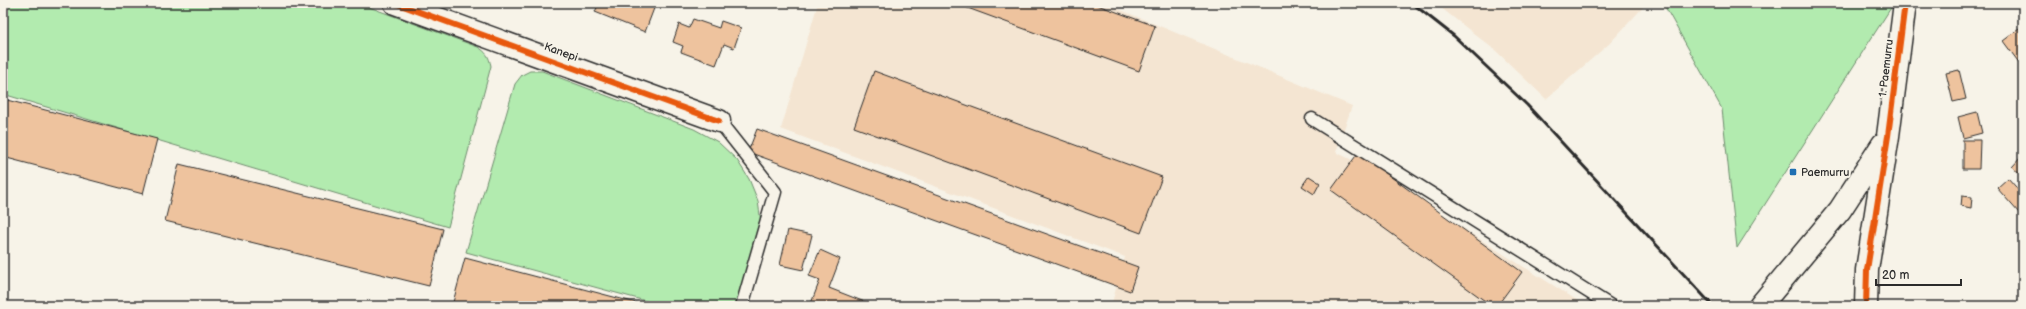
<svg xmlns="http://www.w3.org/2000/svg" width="2026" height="309" font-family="'Balsamiq Sans',sans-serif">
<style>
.built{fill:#f4e5d2}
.green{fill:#b2ebaf;stroke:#6e8b6d}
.building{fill:#eec39e;stroke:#2b2b2b}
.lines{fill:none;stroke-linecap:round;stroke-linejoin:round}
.service-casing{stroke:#2b2b2b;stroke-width:15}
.minor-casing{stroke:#2b2b2b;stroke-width:25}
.service{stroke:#f7f3e8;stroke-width:12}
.minor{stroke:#f7f3e8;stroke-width:22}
.rail{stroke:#2b2b2b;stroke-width:3}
.cycleway-casing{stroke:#f7f3e8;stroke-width:8}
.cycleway{stroke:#e8590c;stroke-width:6}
.poi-dot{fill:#1f6fb2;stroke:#f7f3e8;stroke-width:1.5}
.labels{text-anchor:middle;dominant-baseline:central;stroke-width:4;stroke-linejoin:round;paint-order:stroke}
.street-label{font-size:11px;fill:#2b2b2b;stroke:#f7f3e8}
.poi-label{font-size:11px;fill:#2b2b2b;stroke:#f7f3e8;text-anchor:start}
</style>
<rect width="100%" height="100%" fill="#f7f3e8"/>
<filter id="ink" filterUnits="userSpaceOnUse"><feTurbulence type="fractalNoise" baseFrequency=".025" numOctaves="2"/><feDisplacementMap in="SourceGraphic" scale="8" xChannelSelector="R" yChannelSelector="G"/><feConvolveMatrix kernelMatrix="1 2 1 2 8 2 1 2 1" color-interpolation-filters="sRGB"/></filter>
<g filter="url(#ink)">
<path class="built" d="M 818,3 L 1104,3 L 1352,106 L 1336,152 L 1362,165 L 1586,306 L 1111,306 L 1125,257 L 781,129 Z
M 1435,3 L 1647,3 L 1610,43 L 1546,99 L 1496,51 Z"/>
<path class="green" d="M 3,3 L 358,3 L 478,47 C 486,52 489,56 491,66 L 448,227 L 3,94 Z
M 1663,3 L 1894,3 L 1737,248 L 1722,109 Z
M 530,71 L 542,71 L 694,129 L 718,142 L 737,160 L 749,179 L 758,201 L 762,230 L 736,306 L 664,306 L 466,252 L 515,84 L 522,75 Z"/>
<path class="building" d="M 599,3 L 656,3 L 645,32 L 595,12 Z
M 954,3 L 1092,3 L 1155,26 L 1139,71 Z
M 693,19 L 719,28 L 721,21 L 741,28 L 734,48 L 724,44 L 716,65 L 681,52 L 683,46 L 673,42 L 679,24 L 689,28 Z
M 2023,26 L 2023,68 L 2003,41 Z
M 1959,70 L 1966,99 L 1953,102 L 1946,73 Z
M 874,71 L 1162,177 L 1141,233 L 854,127 Z
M 3,99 L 157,139 L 143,194 L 3,157 Z
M 1977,112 L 1982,133 L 1963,138 L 1958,117 Z
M 757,129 L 1138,267 L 1130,291 L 748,152 Z
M 1963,140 L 1980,140 L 1979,169 L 1963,169 Z
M 1358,153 L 1522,272 L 1497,306 L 1492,306 L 1331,190 Z
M 2023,155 L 2023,177 L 2012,167 Z
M 179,164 L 443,229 L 429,286 L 165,221 Z
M 1309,176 L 1320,183 L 1314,194 L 1302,186 Z
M 2008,178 L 2023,195 L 2023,209 L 2019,213 L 1997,188 Z
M 1962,196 L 1972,197 L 1971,208 L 1961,206 Z
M 788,230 L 812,235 L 803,270 L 780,265 Z
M 820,250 L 840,259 L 829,288 L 875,306 L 810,306 L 820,280 L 809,276 Z
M 465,258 L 648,306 L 452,306 Z"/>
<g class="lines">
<defs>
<path id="service" d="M 1312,119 L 1611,306
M 719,121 L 775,192 L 742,306"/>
<path id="minor" d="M 395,3 L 719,121
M 1760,306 L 1840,210 L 1883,144
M 1866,306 L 1867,270 L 1888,136 L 1905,3"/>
</defs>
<use href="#service" class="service-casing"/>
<use href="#minor" class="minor-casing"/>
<use href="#service" class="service"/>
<use href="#minor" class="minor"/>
<path class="rail" d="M 1412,3 L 1454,36 L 1527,105 L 1713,306"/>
<defs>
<path id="cycleway" d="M 395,3 L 719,121
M 1866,306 L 1867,270 L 1888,136 L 1905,3"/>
</defs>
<use href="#cycleway" class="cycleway-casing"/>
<use href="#cycleway" class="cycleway"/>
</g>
</g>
<rect class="poi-dot" x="1789" y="168" width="8" height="8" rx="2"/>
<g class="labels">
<g class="street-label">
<text transform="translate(561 52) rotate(20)">Kanepi</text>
<text transform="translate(1886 68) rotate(-83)">1. Paemurru</text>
</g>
<g class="poi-label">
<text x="1801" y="172">Paemurru</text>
</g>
</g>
<rect width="2026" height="309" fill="none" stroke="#f7f3e8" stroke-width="16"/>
<rect x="8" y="8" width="2010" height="293" fill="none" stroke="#2b2b2b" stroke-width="1.5" filter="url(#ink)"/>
<path d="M1876 279v6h85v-6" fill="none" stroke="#2b2b2b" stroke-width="2"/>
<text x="1882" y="279" font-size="12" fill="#2b2b2b" stroke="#f7f3e8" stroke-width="3" paint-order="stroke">20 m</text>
</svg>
